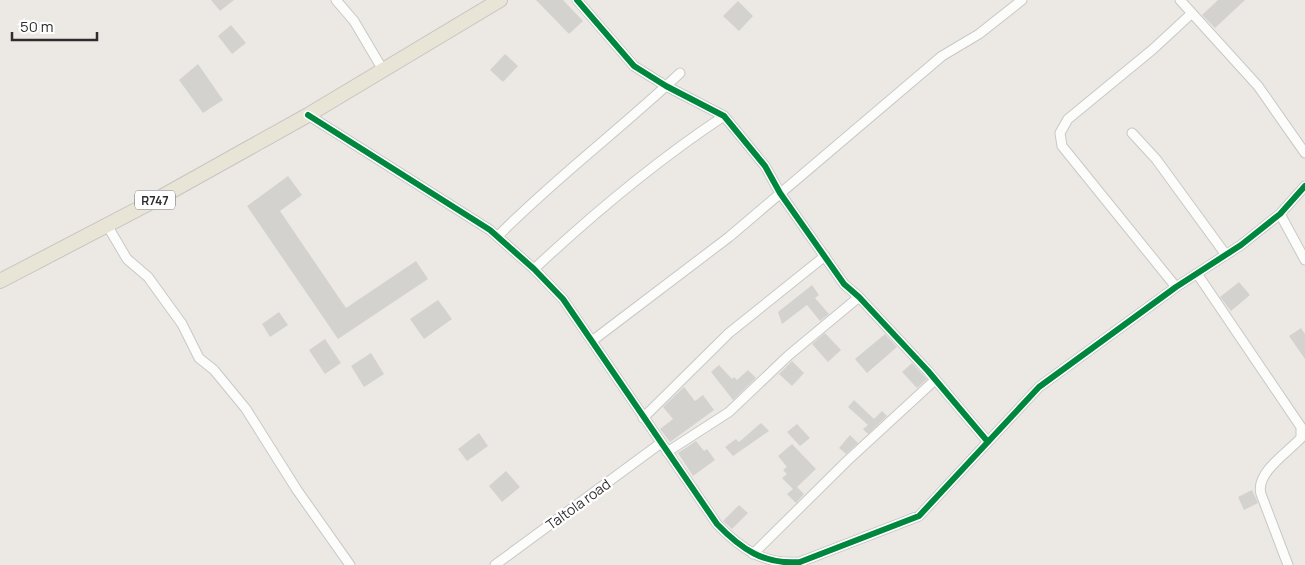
<svg xmlns="http://www.w3.org/2000/svg" width="1305" height="565" font-family="Manrope,sans-serif">
<style>
.building{fill:#d4d2cf}
.lines{fill:none;stroke-linecap:round;stroke-linejoin:round}
.minor-casing{stroke:#c9c8c8;stroke-width:11}
.primary-casing{stroke:#c6c5c3;stroke-width:16}
.minor{stroke:#fcfcfb;stroke-width:9}
.primary{stroke:#e8e5d6;stroke-width:14}
.cycleway-casing{stroke:#fff;stroke-width:9}
.cycleway{stroke:#00873e;stroke-width:6}
.labels{text-anchor:middle;dominant-baseline:central;stroke-width:4.5;stroke-linejoin:round;paint-order:stroke}
.shield{fill:#fff;stroke:#6c6c6c;stroke-width:1}
.shield-label{font-size:12px;font-weight:bold;fill:#2d2d2d}
.street-label{font-size:14px;fill:#2d2d2d;stroke:#fff}
</style>
<rect width="100%" height="100%" fill="#ece9e4"/>
<path class="building" d="M 211,0 L 234,0 L 220,11 Z
M 536,0 L 563,0 L 583,21 L 569,34 Z
M 1218,0 L 1245,0 L 1215,28 L 1202,15 Z
M 738,1 L 753,16 L 739,31 L 723,16 Z
M 231,25 L 246,43 L 232,54 L 218,36 Z
M 505,54 L 518,66 L 503,82 L 490,70 Z
M 198,64 L 223,100 L 203,113 L 179,80 Z
M 288,176 L 302,195 L 280,211 L 346,308 L 416,261 L 428,279 L 338,339 L 247,206 Z
M 1239,282 L 1250,295 L 1231,311 L 1220,297 Z
M 812,285 L 819,295 L 815,298 L 829,314 L 820,321 L 807,305 L 782,324 L 778,312 Z
M 438,300 L 452,319 L 424,339 L 410,319 Z
M 279,312 L 288,325 L 270,337 L 262,324 Z
M 1301,328 L 1305,334 L 1305,359 L 1289,336 Z
M 825,333 L 841,350 L 828,362 L 812,344 Z
M 885,334 L 897,347 L 867,373 L 855,359 Z
M 325,339 L 341,363 L 325,374 L 309,350 Z
M 371,353 L 384,374 L 364,387 L 351,366 Z
M 792,361 L 804,373 L 792,386 L 779,374 Z
M 912,363 L 927,379 L 917,388 L 902,372 Z
M 719,365 L 732,379 L 734,377 L 737,380 L 748,370 L 756,378 L 733,400 L 711,372 Z
M 684,387 L 695,401 L 703,395 L 714,410 L 670,442 L 660,429 L 673,419 L 663,407 Z
M 854,400 L 874,419 L 882,411 L 887,416 L 868,434 L 863,429 L 868,425 L 848,407 Z
M 761,423 L 769,431 L 733,456 L 725,447 L 736,439 L 739,442 Z
M 797,424 L 810,438 L 800,446 L 787,432 Z
M 479,433 L 488,446 L 467,461 L 458,449 Z
M 850,435 L 858,443 L 846,454 L 839,448 Z
M 696,441 L 704,451 L 707,449 L 715,460 L 693,476 L 678,453 Z
M 792,444 L 816,469 L 797,487 L 804,494 L 796,503 L 787,494 L 793,489 L 782,478 L 787,474 L 783,470 L 787,467 L 778,456 Z
M 506,471 L 520,487 L 502,502 L 489,486 Z
M 1252,490 L 1258,503 L 1244,510 L 1238,497 Z
M 739,505 L 748,513 L 732,529 L 723,521 Z"/>
<g class="lines">
<defs>
<path id="minor" d="M 336,0 L 354,21 L 383,70
M 577,0 L 634,66 L 666,86 L 724,116 L 765,166 L 780,193 L 844,284 L 859,297 L 928,371 L 988,442
M 1180,0 L 1258,86 L 1305,153
M 308,115 L 490,230 L 534,269 L 563,299 L 717,524 C 741,549 764,565 800,562 L 919,516 L 1039,387 L 1176,287 L 1241,245 L 1280,214 L 1305,186
M 1132,133 L 1156,159 L 1226,255
M 1280,214 L 1305,260
M 107,225 L 127,259 L 148,277 L 182,324 L 199,358 L 214,370 L 246,409 L 297,490 L 350,565
M 498,236 C 555,178 621,129 680,73
M 534,269 C 594,213 656,161 724,116
M 1198,275 L 1301,427 L 1301,438 C 1288,452 1255,473 1261,494 L 1288,565
M 1176,287 L 1062,146 L 1060,133 L 1068,119 L 1152,50 L 1191,14
M 592,341 L 729,237 L 942,56 L 979,34 L 1022,0
M 643,418 L 729,333 L 825,256
M 667,452 L 729,412 L 789,355 L 859,297
M 753,554 L 847,461 L 935,380
M 495,565 L 661,443"/>
<path id="primary" d="M 0,281 L 161,197 L 308,115 L 500,0"/>
</defs>
<use href="#minor" class="minor-casing"/>
<use href="#primary" class="primary-casing"/>
<use href="#minor" class="minor"/>
<use href="#primary" class="primary"/>
<defs>
<path id="cycleway" d="M 577,0 L 634,66 L 666,86 L 724,116 L 765,166 L 780,193 L 844,284 L 859,297 L 928,371 L 988,442
M 308,115 L 490,230 L 534,269 L 563,299 L 717,524 C 741,549 764,565 800,562 L 919,516 L 1039,387 L 1176,287 L 1241,245 L 1280,214 L 1305,186"/>
</defs>
<use href="#cycleway" class="cycleway-casing"/>
<use href="#cycleway" class="cycleway"/>
</g>
<g class="labels">
<rect class="shield" x="135" y="190.5" width="40" height="19" rx="4"/>
<g class="shield-label">
<text x="155" y="200">R747</text>
</g>
<g class="street-label">
<text transform="translate(578 504) rotate(-36)">Taltola road</text>
</g>
</g>
<path d="M12 32v8h85v-8" fill="none" stroke="#2d2d2d" stroke-width="2.5"/>
<text x="20" y="32" font-size="15" fill="#2d2d2d" stroke="#ffffff" stroke-width="4" paint-order="stroke">50 m</text>
</svg>
